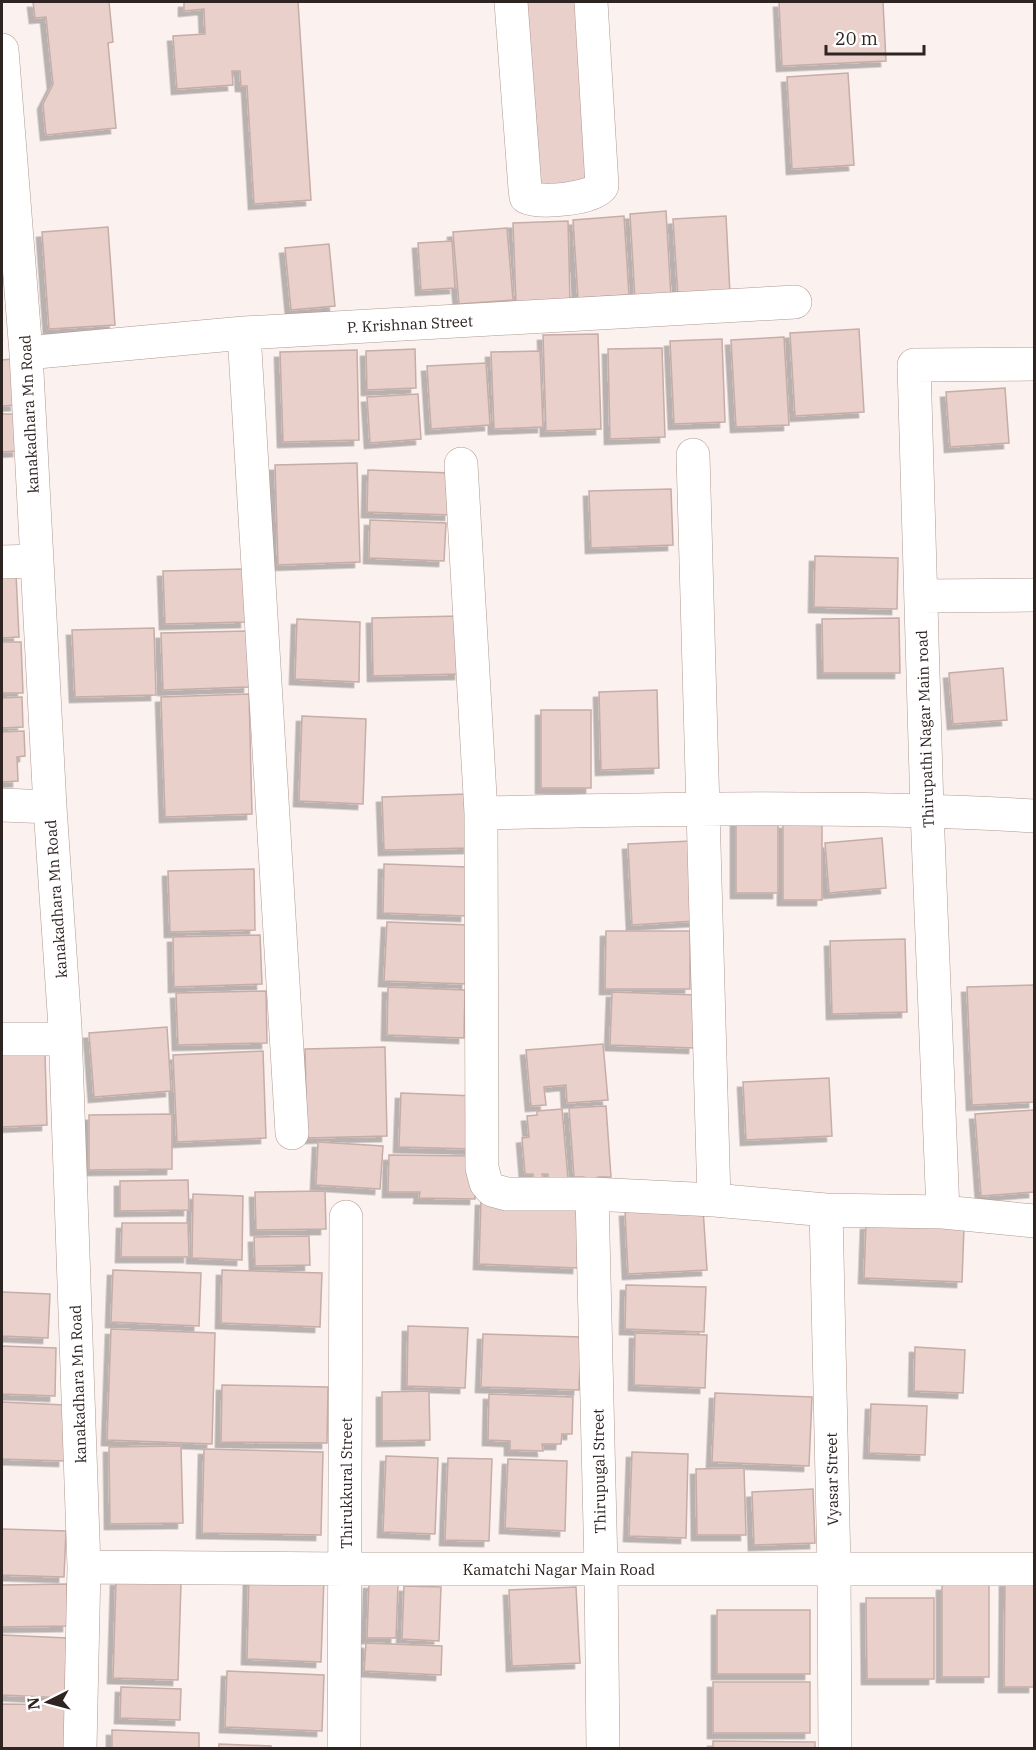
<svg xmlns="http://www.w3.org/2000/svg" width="1036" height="1750" font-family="'IBM Plex Serif',serif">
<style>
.building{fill:#e9d0ca;stroke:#c6ada7;stroke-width:1.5;filter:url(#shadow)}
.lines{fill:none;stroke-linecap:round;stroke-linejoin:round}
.minor-casing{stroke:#b09992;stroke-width:34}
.minor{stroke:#fff;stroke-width:33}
.labels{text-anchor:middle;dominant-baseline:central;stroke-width:6;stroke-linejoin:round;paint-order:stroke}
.street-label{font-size:15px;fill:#2e2422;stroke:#fff}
</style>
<defs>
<filter id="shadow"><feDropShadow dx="-5.5" dy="5.5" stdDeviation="0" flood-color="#0004"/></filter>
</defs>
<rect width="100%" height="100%" fill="#fbf1ee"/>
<path class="building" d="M 33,2 L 109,2 L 113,42 L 108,43 L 116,128 L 46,135 L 43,104 L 53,84 L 46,17 L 35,18 Z
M 184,2 L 298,2 L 311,200 L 254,204 L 247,86 L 241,86 L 240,71 L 232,71 L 233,85 L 177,89 L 173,36 L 205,34 L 204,9 L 184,11 Z
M 518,2 L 577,2 L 590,186 L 534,190 Z
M 779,2 L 883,2 L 886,61 L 782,66 Z
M 848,73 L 854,165 L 792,169 L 787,77 Z
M 666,211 L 671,298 L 635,299 L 630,214 Z
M 624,216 L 629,295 L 578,298 L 573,220 Z
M 726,216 L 730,294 L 678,297 L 673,219 Z
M 568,221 L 570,301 L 516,303 L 513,223 Z
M 108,227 L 115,325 L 49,329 L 42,232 Z
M 507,228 L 513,300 L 459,304 L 453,232 Z
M 452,241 L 455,288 L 421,290 L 418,243 Z
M 329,244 L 335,306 L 291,310 L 285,248 Z
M 859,329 L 864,412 L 795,416 L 790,333 Z
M 598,334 L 601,429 L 546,431 L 543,335 Z
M 784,337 L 789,425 L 736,427 L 731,340 Z
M 722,339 L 725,422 L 674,424 L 670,341 Z
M 662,348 L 665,437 L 610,439 L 608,349 Z
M 415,349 L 416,388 L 367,390 L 366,351 Z
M 357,350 L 359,440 L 283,442 L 280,352 Z
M 540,351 L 543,427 L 494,429 L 491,352 Z
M 12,359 L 16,405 L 2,406 L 2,360 Z
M 486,363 L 490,425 L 431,429 L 427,366 Z
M 1005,388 L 1009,443 L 950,447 L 946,392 Z
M 418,394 L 421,439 L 370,443 L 367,397 Z
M 2,414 L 18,414 L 18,451 L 2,452 Z
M 357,463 L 360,562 L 278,565 L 275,465 Z
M 368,470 L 451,473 L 450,515 L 367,512 Z
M 671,489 L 673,545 L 591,548 L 589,491 Z
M 370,520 L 446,523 L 444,561 L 369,558 Z
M 815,556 L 898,558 L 897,609 L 814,607 Z
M 244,569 L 246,622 L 165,624 L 163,571 Z
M 16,573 L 19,637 L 2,638 L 2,574 Z
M 459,616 L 460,674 L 373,676 L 372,618 Z
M 899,618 L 900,673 L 823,673 L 822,619 Z
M 297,619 L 360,622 L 359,682 L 295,679 Z
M 154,628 L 156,695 L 75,697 L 72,630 Z
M 247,631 L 249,687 L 163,690 L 161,633 Z
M 2,642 L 21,642 L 23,693 L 2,693 Z
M 1003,668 L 1007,720 L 953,724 L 949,673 Z
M 657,690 L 659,768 L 601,770 L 599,692 Z
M 249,694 L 252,814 L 165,817 L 161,697 Z
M 22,697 L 23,727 L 2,728 L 2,698 Z
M 541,710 L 591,710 L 591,788 L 541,788 Z
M 302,716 L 366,719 L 363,804 L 299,801 Z
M 24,731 L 25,756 L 17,757 L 18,781 L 2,782 L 2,732 Z
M 467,794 L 469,848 L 384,850 L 382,797 Z
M 736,815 L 778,815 L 778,893 L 736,893 Z
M 783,823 L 822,823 L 822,900 L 783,900 Z
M 882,838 L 886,888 L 829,893 L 825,843 Z
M 691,841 L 695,921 L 632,925 L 628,844 Z
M 384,864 L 467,867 L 466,916 L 383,913 Z
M 254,869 L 255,930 L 170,932 L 168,871 Z
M 387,922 L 469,925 L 467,984 L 384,981 Z
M 606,931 L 690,931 L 690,989 L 605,989 Z
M 260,935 L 262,984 L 174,987 L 173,937 Z
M 905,939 L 907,1012 L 832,1014 L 830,941 Z
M 1034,985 L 1034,1102 L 972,1105 L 967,987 Z
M 388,987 L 465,990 L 464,1038 L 387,1035 Z
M 266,991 L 267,1043 L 178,1045 L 176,993 Z
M 612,992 L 696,995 L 694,1048 L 610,1045 Z
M 167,1027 L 171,1091 L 94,1097 L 89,1033 Z
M 603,1044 L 608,1100 L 567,1103 L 566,1085 L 544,1087 L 546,1105 L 531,1106 L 526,1050 Z
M 385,1047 L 387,1136 L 307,1138 L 305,1049 Z
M 263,1051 L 266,1138 L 177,1142 L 173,1055 Z
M 45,1053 L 47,1125 L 2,1127 L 2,1055 Z
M 829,1078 L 832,1136 L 746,1140 L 743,1082 Z
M 401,1093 L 475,1096 L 473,1149 L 399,1147 Z
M 606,1106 L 611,1177 L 598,1177 L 599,1182 L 585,1182 L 584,1177 L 574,1177 L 569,1108 Z
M 562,1109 L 568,1179 L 548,1182 L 548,1174 L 542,1174 L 543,1179 L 534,1179 L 533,1174 L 525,1174 L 522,1138 L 529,1137 L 527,1116 L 537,1115 L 537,1111 Z
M 1034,1110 L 1034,1192 L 981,1196 L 975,1114 Z
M 172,1114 L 172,1169 L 89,1170 L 89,1115 Z
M 318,1142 L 383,1146 L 380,1189 L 316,1185 Z
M 389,1155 L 476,1156 L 475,1199 L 419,1198 L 420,1192 L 388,1192 Z
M 188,1180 L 189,1210 L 120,1211 L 120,1181 Z
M 325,1191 L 326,1229 L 256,1230 L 255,1192 Z
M 193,1194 L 243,1196 L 242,1260 L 192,1258 Z
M 481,1200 L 580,1204 L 578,1268 L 479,1264 Z
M 703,1208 L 707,1270 L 628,1274 L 625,1211 Z
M 122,1223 L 188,1223 L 189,1257 L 121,1257 Z
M 866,1224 L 964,1227 L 962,1282 L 864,1278 Z
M 309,1236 L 310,1265 L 255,1266 L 254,1237 Z
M 113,1270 L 201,1273 L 199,1326 L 111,1322 Z
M 222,1270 L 322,1273 L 320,1327 L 221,1323 Z
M 626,1285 L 706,1287 L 704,1332 L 625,1329 Z
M 2,1292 L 50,1294 L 48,1338 L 2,1336 Z
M 408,1326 L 468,1328 L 465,1388 L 407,1386 Z
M 111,1329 L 215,1333 L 212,1444 L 107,1440 Z
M 635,1333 L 707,1335 L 705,1388 L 634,1385 Z
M 483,1334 L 581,1337 L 579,1390 L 481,1387 Z
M 2,1346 L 56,1348 L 55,1396 L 2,1394 Z
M 915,1347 L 965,1350 L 963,1393 L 914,1391 Z
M 222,1385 L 328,1387 L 327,1443 L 221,1442 Z
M 429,1391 L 430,1440 L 382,1441 L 382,1392 Z
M 715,1393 L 812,1397 L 809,1466 L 712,1462 Z
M 489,1394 L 573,1397 L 572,1434 L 562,1434 L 561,1444 L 542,1444 L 543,1451 L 510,1450 L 510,1441 L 488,1440 Z
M 2,1402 L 65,1405 L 64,1461 L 2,1459 Z
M 871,1404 L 927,1406 L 925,1455 L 869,1453 Z
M 181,1446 L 183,1523 L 110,1524 L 109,1447 Z
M 204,1449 L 323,1452 L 321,1535 L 202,1533 Z
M 632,1452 L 688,1454 L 686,1538 L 629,1536 Z
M 386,1456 L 438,1458 L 435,1534 L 383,1532 Z
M 448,1458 L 492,1459 L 489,1541 L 445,1540 Z
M 508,1459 L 567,1461 L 565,1531 L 505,1528 Z
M 744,1468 L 746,1535 L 697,1535 L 696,1469 Z
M 813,1489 L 815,1543 L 754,1545 L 752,1492 Z
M 2,1529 L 66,1531 L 64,1577 L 2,1575 Z
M 249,1575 L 324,1578 L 321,1662 L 247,1659 Z
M 116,1580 L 181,1583 L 178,1680 L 113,1678 Z
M 1005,1581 L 1034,1581 L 1034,1687 L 1004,1687 Z
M 369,1583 L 398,1584 L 396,1638 L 367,1638 Z
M 67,1584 L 68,1626 L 2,1627 L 2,1585 Z
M 942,1585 L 989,1585 L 989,1677 L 942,1677 Z
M 404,1586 L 441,1587 L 439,1641 L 402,1639 Z
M 576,1587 L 580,1663 L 512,1666 L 509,1590 Z
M 866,1598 L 934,1598 L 934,1679 L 867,1679 Z
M 717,1610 L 810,1610 L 810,1674 L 717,1674 Z
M 2,1635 L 67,1638 L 65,1698 L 2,1695 Z
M 366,1643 L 442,1646 L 441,1675 L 364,1671 Z
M 227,1671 L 324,1675 L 322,1731 L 225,1727 Z
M 713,1682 L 810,1682 L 810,1733 L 713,1733 Z
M 121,1687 L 181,1689 L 180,1720 L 120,1718 Z
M 2,1704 L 69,1705 L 69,1748 L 2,1748 Z
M 112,1730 L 199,1733 L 199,1748 L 112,1748 Z
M 713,1741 L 815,1742 L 815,1748 L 713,1748 Z
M 219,1744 L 271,1746 L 271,1748 L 219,1748 Z"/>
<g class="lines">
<defs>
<path id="minor" d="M 511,2 L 525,189 L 526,197 C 540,204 593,199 602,186 L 591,2
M 2,50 L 26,353 L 50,807 L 65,1027 L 84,1567 L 80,1748
M 244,333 L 292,1133
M 26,353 L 244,333 L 795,302
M 693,455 L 714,1200
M 461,464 L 481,813 L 482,1168 L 486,1183 L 492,1190 L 507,1194 L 592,1194 L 714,1200 L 826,1210 L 943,1212 L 1034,1221
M 2,562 L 37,561
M 921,596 L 1034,595
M 2,805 L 50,807
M 481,813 C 666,809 850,805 1034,816
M 2,1039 L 65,1039
M 592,1194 L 601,1568 L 603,1748
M 826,1210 L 834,1568 L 835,1748
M 943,1212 L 927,810 L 914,365 L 1034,364
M 84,1567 L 345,1569 L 1034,1569
M 344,1748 L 346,1217"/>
</defs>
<use href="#minor" class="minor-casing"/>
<use href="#minor" class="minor"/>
</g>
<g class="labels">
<g class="street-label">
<text transform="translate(410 324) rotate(-3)">P. Krishnan Street</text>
<text transform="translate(29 414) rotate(-93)">kanakadhara Mn Road</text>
<text transform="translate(925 729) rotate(-92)">Thirupathi Nagar Main road</text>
<text transform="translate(56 899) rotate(-94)">kanakadhara Mn Road</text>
<text transform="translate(78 1384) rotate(-92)">kanakadhara Mn Road</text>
<text transform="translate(599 1471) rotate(-91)">Thirupugal Street</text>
<text transform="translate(832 1479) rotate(-91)">Vyasar Street</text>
<text transform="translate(346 1483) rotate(-90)">Thirukkural Street</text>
<text x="559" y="1569">Kamatchi Nagar Main Road</text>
</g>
</g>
<rect width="1036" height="1750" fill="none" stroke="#2e2422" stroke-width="6"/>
<g transform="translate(48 1702) rotate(264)" stroke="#ffffff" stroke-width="4.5" paint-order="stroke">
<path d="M0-4.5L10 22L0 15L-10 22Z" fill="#2e2422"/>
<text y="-9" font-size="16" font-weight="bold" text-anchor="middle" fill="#2e2422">N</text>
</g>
<path d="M826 45v9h98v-9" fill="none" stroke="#2e2422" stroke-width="3"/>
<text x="835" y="45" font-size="18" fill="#2e2422" stroke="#ffffff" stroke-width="4.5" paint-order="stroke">20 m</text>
</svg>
